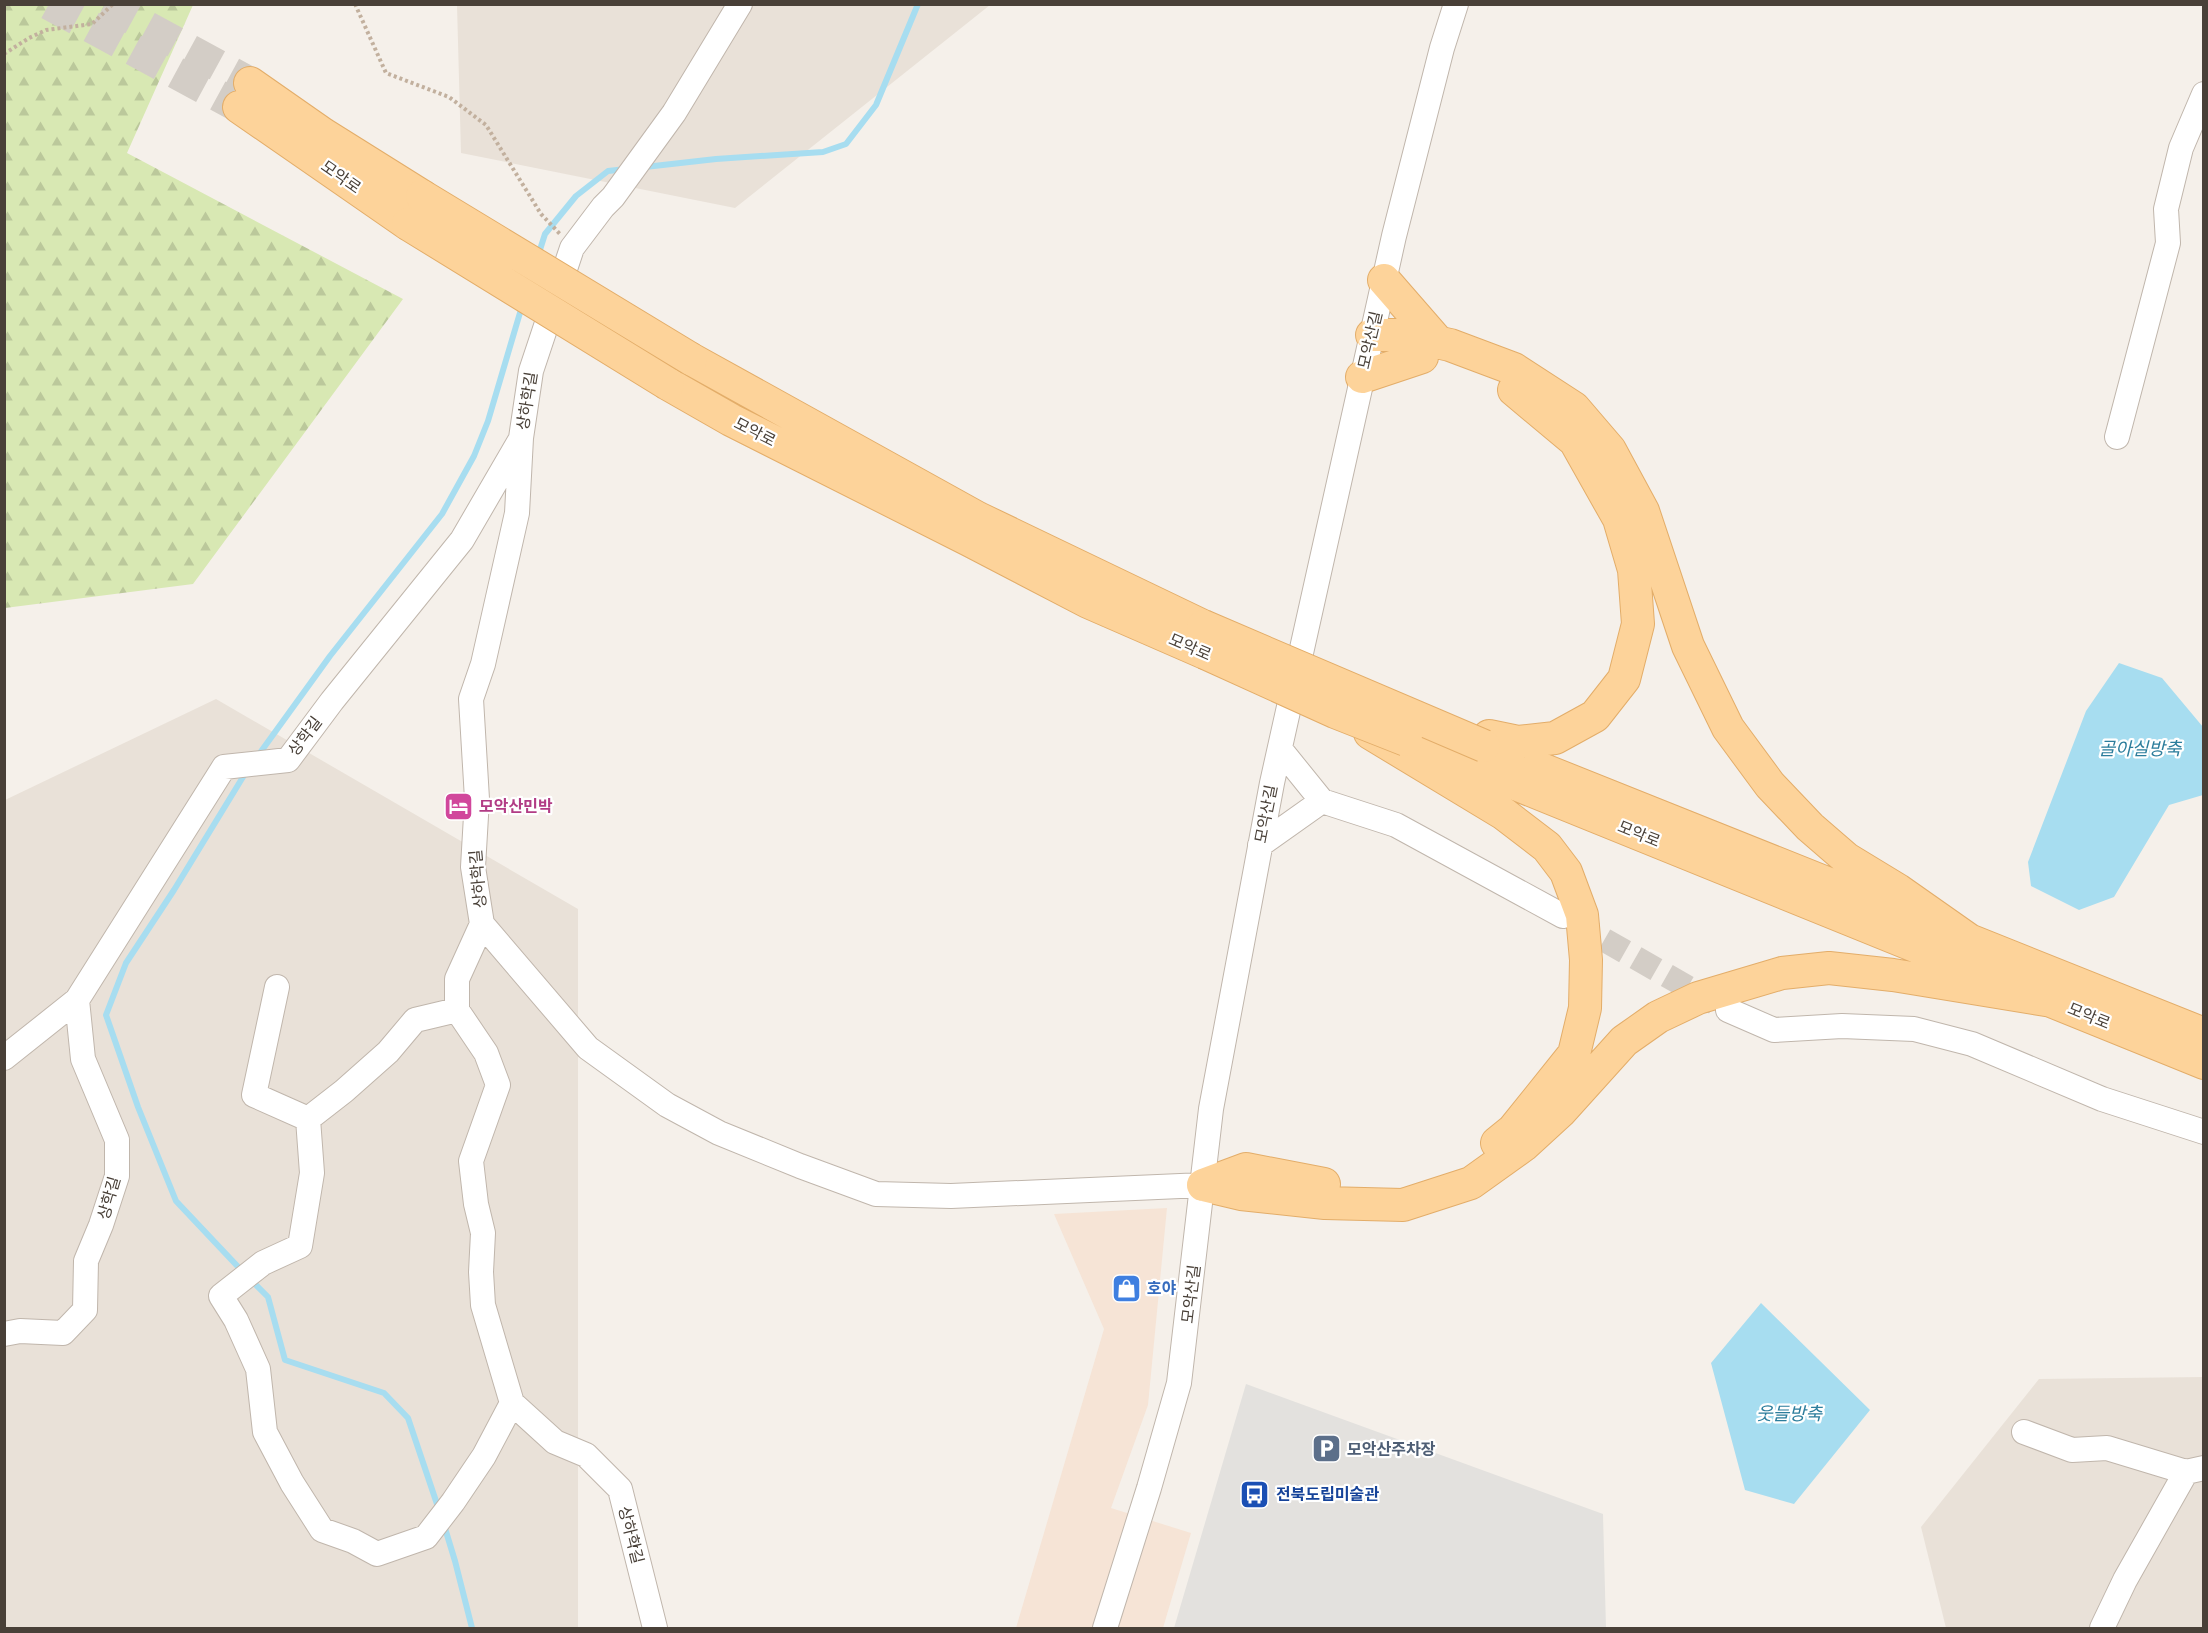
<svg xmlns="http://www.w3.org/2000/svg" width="2208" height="1633" font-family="Rubik,'Noto Sans KR',sans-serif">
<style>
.residential{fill:#e9e1d8}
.commercial{fill:#f6e4d6}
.forest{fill:url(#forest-firs)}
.parking{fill:#e3e1de}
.water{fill:#a7ddf0}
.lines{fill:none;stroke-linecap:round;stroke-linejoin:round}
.stream{stroke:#a7ddf0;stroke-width:6}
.minor-tunnel{stroke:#d3cdc6;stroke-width:24;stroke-dasharray:24 12;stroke-linecap:butt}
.major-tunnel{stroke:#d3cdc6;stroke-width:32;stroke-dasharray:32 16;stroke-linecap:butt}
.minor-casing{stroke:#c0b6ac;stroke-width:26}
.major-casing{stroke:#e3ad69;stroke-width:34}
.path{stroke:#c2b09e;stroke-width:4;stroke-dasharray:3 3;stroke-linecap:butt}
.minor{stroke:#fff;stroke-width:24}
.major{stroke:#fdd39a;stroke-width:32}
.major-bridge-casing{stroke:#e3ad69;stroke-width:34;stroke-linecap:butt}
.major-bridge{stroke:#fdd39a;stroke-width:32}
.labels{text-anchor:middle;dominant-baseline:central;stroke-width:4.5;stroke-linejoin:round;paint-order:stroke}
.street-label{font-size:16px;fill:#494038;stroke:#fff}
.hotel-label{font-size:16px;font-weight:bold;fill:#b23c85;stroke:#fff;text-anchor:start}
.shop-label{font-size:16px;font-weight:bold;fill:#366cbe;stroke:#fff;text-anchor:start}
.service-label{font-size:16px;font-weight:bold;fill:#4e5e75;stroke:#fff;text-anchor:start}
.transit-label{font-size:16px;font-weight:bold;fill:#164399;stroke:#fff;text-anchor:start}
.water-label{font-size:18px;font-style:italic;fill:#2c7d9c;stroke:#fff}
</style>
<defs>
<pattern id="forest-firs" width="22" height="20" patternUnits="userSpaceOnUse" patternTransform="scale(1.5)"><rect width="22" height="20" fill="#d8e8b3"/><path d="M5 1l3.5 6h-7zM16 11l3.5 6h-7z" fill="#bbc89b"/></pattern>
</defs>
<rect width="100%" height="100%" fill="#f5f0ea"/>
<path class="residential" d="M 457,5 L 990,5 L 735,208 L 461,153 Z
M 216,699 L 578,909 L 578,1628 L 5,1628 L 5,800 Z
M 2203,1377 L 2203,1628 L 1946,1628 L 1921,1527 L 2039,1379 Z"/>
<path class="commercial" d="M 1167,1208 L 1148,1405 L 1111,1508 L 1191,1533 L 1163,1628 L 1016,1628 L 1104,1329 L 1054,1214 Z"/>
<path class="forest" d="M 4,5 L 193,5 L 127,153 L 403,299 L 193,584 L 5,608 Z"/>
<path class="parking" d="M 1246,1384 L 1603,1514 L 1606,1628 L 1174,1628 Z"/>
<path class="water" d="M 2119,663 L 2162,678 L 2203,727 L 2203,795 L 2169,805 L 2114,897 L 2079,910 L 2031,886 L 2028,862 L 2086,711 Z
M 1761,1303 L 1870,1410 L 1794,1504 L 1745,1490 L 1711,1363 Z"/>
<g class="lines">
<path class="stream" d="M 645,167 L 716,159 L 823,152 L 846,144 L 876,105 L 918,4
M 538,256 L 545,234 L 576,196 L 608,171 L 626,169
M 257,757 L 330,656 L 442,514 L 474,456 L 488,421 L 522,306
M 243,1272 L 176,1201 L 138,1107 L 106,1015 L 126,963 L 174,890 L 246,772
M 251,1280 L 268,1297 L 285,1360 L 384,1393 L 408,1418 L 439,1510
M 444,1525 L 455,1561 L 472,1628"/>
<path class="minor-tunnel" d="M 1573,922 L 1715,1003"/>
<path class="major-tunnel" d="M 49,4 L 239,107
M 105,4 L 250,83"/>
<defs>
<path id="minor" d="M 2117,437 L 2168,243 L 2166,209 L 2181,148 L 2204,94
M 1280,749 L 1322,801 L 1396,825 L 1563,916
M 1260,845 L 1322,801
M 482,924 L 588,1048 L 667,1105 L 719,1133 L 800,1166 L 876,1194 L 951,1196 L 1203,1185
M 277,987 L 254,1095 L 308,1119
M 457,1010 L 415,1020 L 388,1052 L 344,1091 L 308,1119 L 312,1173 L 300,1246 L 263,1263 L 221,1296 L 236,1320 L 258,1369 L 265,1432 L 292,1483 L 322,1530 L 353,1541 L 377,1554 L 426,1537 L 453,1502 L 484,1456 L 512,1403
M 1728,1010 L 1774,1030 L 1842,1026 L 1914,1029 L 1972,1044 L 2102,1099 L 2204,1132
M 4,1058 L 77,1000
M 4,1334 L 20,1331 L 63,1333 L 85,1310 L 86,1261 L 101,1225 L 117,1176 L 117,1140 L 83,1059 L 77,1000 L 224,767 L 288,760 L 332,701 L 462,540 L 519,442
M 2024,1432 L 2072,1450 L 2107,1448 L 2186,1472
M 655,1628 L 620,1489 L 586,1455 L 555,1442 L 512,1403 L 483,1305 L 481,1272 L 483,1233 L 476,1204 L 471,1161 L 498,1085 L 486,1053 L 457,1010 L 457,979 L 482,924 L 473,867 L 477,799 L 471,699 L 483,664 L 517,513 L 521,438 L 531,371 L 572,248 L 603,207 L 613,197 L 674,113 L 740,4
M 1105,1628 L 1149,1488 L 1179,1383 L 1211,1109 L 1272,783 L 1394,236 L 1442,48 L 1456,4
M 2102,1628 L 2125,1580 L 2186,1472 L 2204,1468"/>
<path id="major" d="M 250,83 L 323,134 L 422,196
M 239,107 L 408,224
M 1384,280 L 1438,342
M 1372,335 L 1404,335 L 1450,345 L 1514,369 L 1574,408 L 1610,450 L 1643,511 L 1688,646 L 1728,728 L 1770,785 L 1810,827 L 1847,859 L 1898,890 L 1972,942
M 691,359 L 978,518 L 1203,626
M 1362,377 L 1422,357
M 668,384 L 731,420 L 969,540 L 1088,602 L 1205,653
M 1370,733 L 1504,814 L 1547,847 L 1566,872 L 1582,915 L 1586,960 L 1585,1008 L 1574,1054 L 1513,1130 L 1497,1143
M 1489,736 L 1518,742 L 1555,738 L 1595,716 L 1624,679 L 1638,624 L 1634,570 L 1619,519 L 1575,441 L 1514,390
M 1484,746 L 2204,1034
M 1424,747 L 2204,1063
M 1203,1185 L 1241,1194 L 1325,1203 L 1403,1205 L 1471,1183 L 1524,1145 L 1560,1112 L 1624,1041 L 1658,1017 L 1698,998 L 1782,973 L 1829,968 L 1893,975 L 2052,1001
M 1203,1185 L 1246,1169 L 1324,1184"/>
</defs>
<use href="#minor" class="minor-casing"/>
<use href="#major" class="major-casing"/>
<path class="path" d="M 355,4 L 386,73 L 449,97 L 486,125 L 541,214 L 560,234
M 4,54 L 29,38 L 46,30 L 92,24 L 113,4"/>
<use href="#minor" class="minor"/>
<use href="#major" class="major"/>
<defs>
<path id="major-bridge" d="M 422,196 L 691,359
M 408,224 L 668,384
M 1203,626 L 1484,746
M 1205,653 L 1335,712 L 1406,740"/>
</defs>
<use href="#major-bridge" class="major-bridge-casing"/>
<use href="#major-bridge" class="major-bridge"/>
</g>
<defs>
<symbol id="hotel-square" viewBox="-11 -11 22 22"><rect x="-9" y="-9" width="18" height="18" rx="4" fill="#d1479c" stroke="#fff"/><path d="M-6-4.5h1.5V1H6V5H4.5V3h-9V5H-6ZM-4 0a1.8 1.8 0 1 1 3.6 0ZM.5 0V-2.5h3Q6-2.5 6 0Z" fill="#fff"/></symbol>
<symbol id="shop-square" viewBox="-11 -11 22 22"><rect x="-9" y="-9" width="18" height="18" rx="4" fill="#3f7fe0" stroke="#fff"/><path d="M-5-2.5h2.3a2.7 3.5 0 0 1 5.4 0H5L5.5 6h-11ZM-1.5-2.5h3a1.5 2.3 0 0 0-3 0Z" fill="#fff"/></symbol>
<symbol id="parking-square" viewBox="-11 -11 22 22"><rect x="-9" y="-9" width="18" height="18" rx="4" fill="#5c6f8a" stroke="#fff"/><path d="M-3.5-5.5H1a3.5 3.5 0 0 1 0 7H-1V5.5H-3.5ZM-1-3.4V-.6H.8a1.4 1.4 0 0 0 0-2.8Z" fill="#fff"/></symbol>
<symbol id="bus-square" viewBox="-11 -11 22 22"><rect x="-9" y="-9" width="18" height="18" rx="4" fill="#1a4fb4" stroke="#fff"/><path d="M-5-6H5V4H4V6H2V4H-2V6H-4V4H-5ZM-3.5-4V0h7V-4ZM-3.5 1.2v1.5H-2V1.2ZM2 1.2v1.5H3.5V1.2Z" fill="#fff"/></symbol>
</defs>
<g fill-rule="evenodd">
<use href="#hotel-square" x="442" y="790" width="33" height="33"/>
<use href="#shop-square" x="1110" y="1272" width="33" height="33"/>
<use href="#parking-square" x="1310" y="1432" width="33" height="33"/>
<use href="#bus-square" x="1238" y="1478" width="33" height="33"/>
</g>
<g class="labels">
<g class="street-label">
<text transform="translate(341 177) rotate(35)">모악로</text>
<text transform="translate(1370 340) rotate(-77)">모악산길</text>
<text transform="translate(527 401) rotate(-81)">상하학길</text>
<text transform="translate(755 432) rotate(27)">모악로</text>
<text transform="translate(1190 647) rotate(23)">모악로</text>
<text transform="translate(305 736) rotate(-53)">상학길</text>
<text transform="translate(1266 814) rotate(-79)">모악산길</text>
<text transform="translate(1639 834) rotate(22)">모악로</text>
<text transform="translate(478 879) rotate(-95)">상하학길</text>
<text transform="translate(2089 1016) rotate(22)">모악로</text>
<text transform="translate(109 1198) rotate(-74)">상학길</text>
<text transform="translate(1191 1294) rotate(-83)">모악산길</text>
<text transform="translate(631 1535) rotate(76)">상하학길</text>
</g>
<g class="hotel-label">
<text x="479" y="806">모악산민박</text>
</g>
<g class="shop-label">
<text x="1147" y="1288">호야</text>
</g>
<g class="service-label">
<text x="1347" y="1449">모악산주차장</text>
</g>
<g class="transit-label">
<text x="1276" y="1494">전북도립미술관</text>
</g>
<g class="water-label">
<text x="2140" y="749">골아실방축</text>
<text x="1789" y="1414">웃들방축</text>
</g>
</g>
<rect width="2208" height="1633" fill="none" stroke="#494038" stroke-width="12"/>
</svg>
